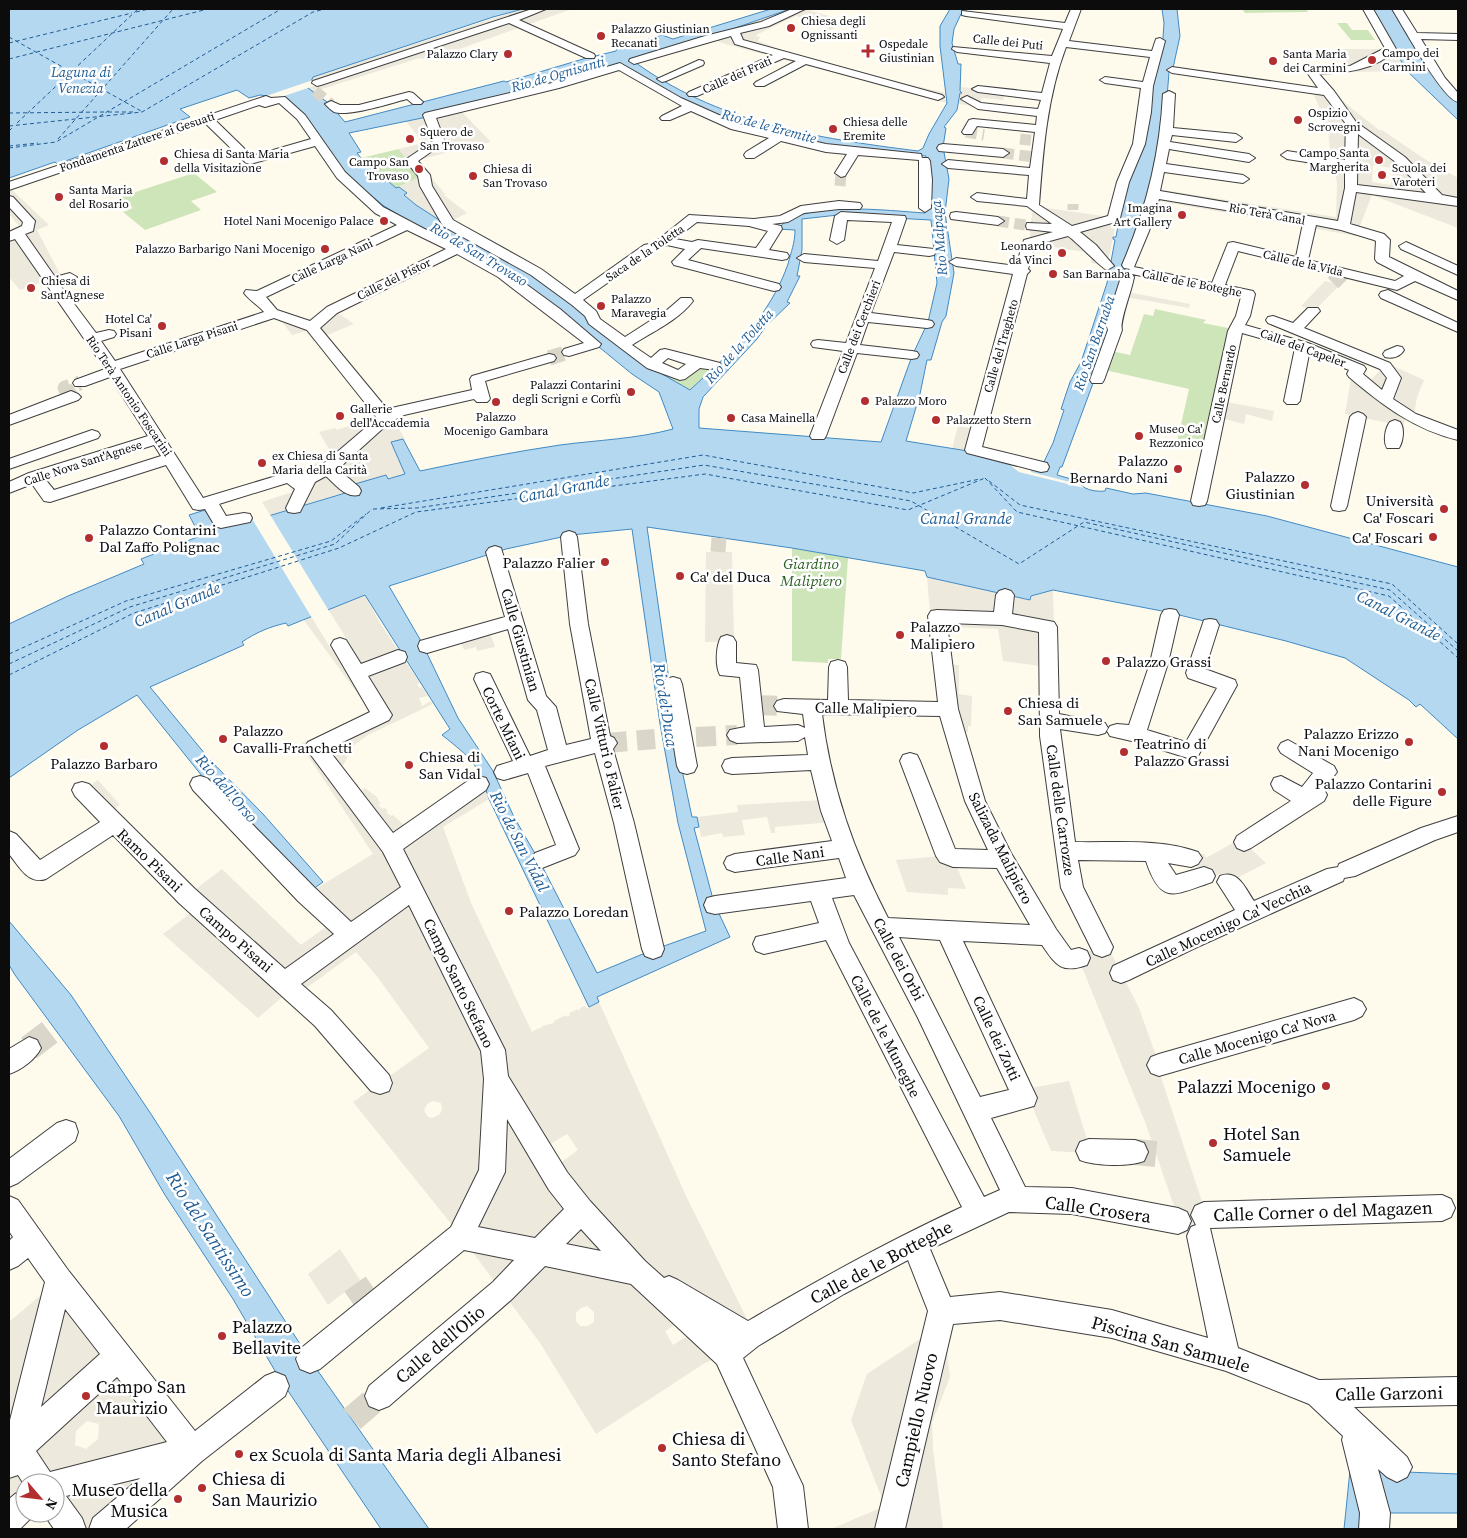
<svg xmlns="http://www.w3.org/2000/svg" width="1467" height="1538" font-family="'Source Serif 4',serif">
<style>
.green{fill:#cee5b9}
.plaza{fill:#ede9dd;fill-rule:evenodd}
.water{fill:#b5d8f1;stroke:#418ac3;fill-rule:evenodd}
.pier{fill:#fefbec}
.lines{fill:none;stroke-linecap:round;stroke-linejoin:round}
.ferry{stroke:#1f5c94;stroke-width:1;stroke-dasharray:4 3;stroke-linecap:butt}
.street-tunnel-far3{stroke:#dad7ca;stroke-width:11;stroke-dasharray:11 5.5;stroke-linecap:butt}
.street-tunnel-far2{stroke:#dad7ca;stroke-width:15;stroke-dasharray:15 8;stroke-linecap:butt}
.street-tunnel-far1{stroke:#dad7ca;stroke-width:20;stroke-dasharray:20 10;stroke-linecap:butt}
.street-tunnel{stroke:#dad7ca;stroke-width:26;stroke-dasharray:26 13;stroke-linecap:butt}
.street-casing{stroke:#3f3f3f;stroke-width:2}
.street{fill:#fff;fill-rule:evenodd}
.poi-dot{fill:#b22e2f;stroke:#fff;stroke-width:2}
.labels{text-anchor:middle;dominant-baseline:central;stroke-width:5;stroke-linejoin:round;paint-order:stroke}
.far-poi-label{font-size:12px;fill:#0c0c0c;stroke:#fff;text-anchor:start}
.far-street-label{font-size:12px;fill:#0c0c0c;stroke:#fff}
.far-water-label{font-size:14px;font-style:italic;fill:#1f5c94;stroke:#fff}
.poi-label{font-size:15px;fill:#0c0c0c;stroke:#fff;text-anchor:start}
.park-label{font-size:15px;font-style:italic;fill:#2b5f21;stroke:#fff}
.street-label{font-size:15px;fill:#0c0c0c;stroke:#fff}
.water-label{font-size:16px;font-style:italic;fill:#1f5c94;stroke:#fff}
.near-poi-label{font-size:18px;fill:#0c0c0c;stroke:#fff;text-anchor:start}
.near-street-label{font-size:18px;fill:#0c0c0c;stroke:#fff}
.near-water-label{font-size:19px;font-style:italic;fill:#1f5c94;stroke:#fff}
</style>
<rect width="100%" height="100%" fill="#fefbec"/>
<path class="green" d="M 1257,9 L 1306,9 L 1308,12 L 1245,13 L 1243,10 Z
M 1337,23 L 1347,23 L 1352,30 L 1368,30 L 1375,40 L 1351,40 Z
M 399,149 L 420,177 L 396,188 L 361,158 Z
M 194,173 L 217,192 L 191,201 L 201,210 L 145,230 L 123,212 L 133,208 L 120,197 Z
M 1155,309 L 1206,320 L 1203,323 L 1233,329 L 1207,449 L 1177,442 L 1189,389 L 1105,370 L 1111,351 L 1130,355 L 1144,314 L 1153,316 Z
M 697,367 L 714,368 L 690,390 L 654,369 L 657,369 L 682,381 Z
M 792,548 L 848,558 L 841,659 L 828,659 L 828,663 L 792,661 Z"/>
<path class="plaza" d="M 522,9 L 572,9 L 451,52 L 422,59 L 419,58 L 313,92 L 308,88 L 319,84 L 313,81 L 309,82 L 313,77 Z
M 791,9 L 805,9 L 846,21 L 831,30 L 823,27 L 827,25 L 796,16 L 758,34 L 756,36 L 760,37 L 758,41 L 807,59 L 852,71 L 946,93 L 946,96 L 938,96 L 938,99 L 945,99 L 947,103 L 722,43 L 707,37 Z
M 1334,49 L 1394,49 L 1407,71 L 1354,72 Z
M 960,87 L 980,89 L 1006,92 L 1003,100 L 982,98 L 978,107 L 959,104 L 959,100 L 967,100 L 967,98 L 959,97 Z
M 1335,91 L 1345,103 L 1379,130 L 1382,130 L 1423,158 L 1458,178 L 1458,228 L 1372,195 L 1356,236 L 1148,199 L 1157,189 L 1336,217 L 1337,183 L 1330,149 L 1328,129 L 1314,95 ZM 1373,165 L 1392,168 L 1391,185 L 1372,182 Z
M 458,108 L 491,142 L 417,160 L 445,194 L 444,195 L 467,213 L 446,224 L 416,205 L 404,194 L 407,193 L 399,187 L 419,177 L 399,149 L 423,143 L 406,121 Z
M 10,188 L 49,225 L 37,230 L 61,276 L 20,290 L 9,277 L 9,230 L 19,226 L 9,214 Z
M 1033,206 L 1117,218 L 1107,266 L 1091,263 L 1091,253 L 1029,243 Z
M 1325,281 L 1340,285 L 1314,311 L 1301,306 Z
M 1127,292 L 1190,304 L 1189,308 L 1125,297 Z
M 332,309 L 354,324 L 313,341 L 306,331 L 292,335 L 279,318 L 287,312 L 308,321 Z
M 1387,363 L 1424,380 L 1417,397 L 1414,415 L 1406,418 L 1403,426 L 1345,414 L 1352,373 L 1370,381 Z
M 1221,401 L 1274,411 L 1272,421 L 1246,414 L 1244,424 L 1217,417 Z
M 392,417 L 405,439 L 391,443 L 406,474 L 270,515 L 262,502 L 292,492 L 284,473 L 331,459 L 333,456 L 319,432 L 335,428 L 337,430 L 360,422 Z
M 958,426 L 981,430 L 974,452 L 952,449 Z
M 706,552 L 732,552 L 734,642 L 705,642 Z
M 927,577 L 1030,600 L 1031,597 L 1053,590 L 1055,668 L 1003,661 L 998,629 L 931,626 Z
M 365,595 L 380,623 L 420,683 L 417,685 L 420,688 L 422,687 L 428,696 L 419,698 L 422,706 L 431,701 L 433,704 L 368,735 L 353,746 L 344,764 L 340,767 L 351,778 L 349,779 L 354,783 L 355,782 L 359,786 L 358,787 L 362,790 L 365,788 L 378,798 L 378,801 L 381,803 L 378,805 L 383,809 L 385,808 L 388,811 L 386,812 L 391,816 L 393,815 L 407,828 L 481,773 L 489,799 L 443,827 L 471,903 L 532,1032 L 535,1030 L 542,1027 L 542,1026 L 554,1023 L 554,1021 L 566,1015 L 567,1017 L 570,1015 L 569,1013 L 578,1009 L 580,1011 L 580,1008 L 585,1006 L 587,1008 L 599,1002 L 687,1198 L 750,1325 L 727,1354 L 705,1363 L 596,1434 L 540,1343 L 457,1231 L 353,1102 L 429,1048 L 376,975 L 356,952 L 301,992 L 288,992 L 258,1018 L 163,934 L 192,912 L 179,902 L 222,869 L 301,945 L 330,924 L 302,897 L 373,854 L 300,744 L 371,712 L 303,619 L 311,616 L 331,649 L 348,641 L 328,609 ZM 433,1101 L 441,1103 L 442,1109 L 440,1114 L 433,1118 L 428,1117 L 424,1110 L 427,1104 ZM 567,1134 L 578,1150 L 560,1163 L 549,1145 ZM 587,1306 L 594,1312 L 594,1322 L 588,1326 L 580,1326 L 576,1321 L 576,1313 L 581,1308 ZM 680,1322 L 687,1336 L 673,1345 L 665,1331 Z
M 488,627 L 495,647 L 477,651 L 476,647 L 464,650 L 458,635 Z
M 936,663 L 959,665 L 959,694 L 972,696 L 971,726 L 968,726 L 968,732 L 950,733 Z
M 98,780 L 120,805 L 102,817 L 78,793 Z
M 824,800 L 832,822 L 775,827 L 775,833 L 771,833 L 767,817 L 742,820 L 745,835 L 723,837 L 722,833 L 701,837 L 697,817 L 738,812 L 737,805 Z
M 1240,839 L 1266,863 L 1231,881 L 1226,883 L 1220,874 L 1207,878 L 1194,860 L 1188,856 L 1204,854 L 1206,858 Z
M 942,856 L 954,860 L 966,889 L 948,888 L 948,895 L 907,892 L 896,860 Z
M 1107,945 L 1139,1008 L 1158,1061 L 1158,1068 L 1204,1208 L 1193,1236 L 1180,1233 L 1175,1209 L 1145,1122 L 1077,955 Z
M 1069,1081 L 1090,1149 L 1088,1153 L 1051,1151 L 1025,1089 Z
M 340,1249 L 360,1280 L 328,1305 L 308,1274 Z
M 68,1272 L 202,1450 L 114,1529 L 53,1529 L 43,1513 L 55,1513 L 55,1483 L 25,1483 L 25,1511 L 9,1527 L 9,1322 ZM 87,1421 L 99,1424 L 98,1439 L 86,1449 L 75,1445 L 76,1431 Z
M 944,1323 L 950,1377 L 932,1423 L 933,1449 L 943,1529 L 831,1529 L 885,1506 L 851,1420 L 867,1374 Z"/>
<path class="water" d="M 9,9 L 523,9 L 493,17 L 313,77 L 308,88 L 342,113 L 338,114 L 345,122 L 504,81 L 506,82 L 583,59 L 616,51 L 617,49 L 662,35 L 673,39 L 771,9 L 790,9 L 715,35 L 632,60 C 717,123 815,138 918,151 L 923,148 L 929,134 L 947,103 L 940,46 L 940,26 L 950,9 L 967,9 L 965,14 L 961,14 L 954,29 L 952,43 L 958,64 L 961,64 L 960,91 L 962,93 L 960,93 L 957,110 L 944,127 L 946,128 L 943,147 L 949,179 L 945,213 L 954,273 L 946,316 L 942,322 L 931,360 L 927,360 L 920,394 L 906,441 L 974,452 L 1040,470 L 1053,443 L 1064,410 L 1061,409 L 1070,382 L 1081,362 L 1107,283 L 1115,240 L 1113,239 L 1113,237 L 1116,237 L 1125,187 L 1146,137 L 1150,95 L 1162,52 L 1164,23 L 1162,9 L 1177,9 L 1180,36 L 1173,68 L 1170,69 L 1169,72 L 1165,123 L 1148,199 L 1126,260 L 1124,276 L 1092,386 L 1062,467 L 1060,467 L 1057,475 L 1082,482 L 1081,485 C 1086,490 1097,492 1105,491 L 1106,488 L 1133,494 L 1146,493 L 1267,516 L 1458,567 L 1458,739 L 1420,704 L 1416,707 L 1409,700 L 1345,658 L 1286,641 L 1167,612 L 1053,590 L 1031,596 L 1030,600 L 927,577 L 925,571 L 792,548 L 647,527 L 682,770 L 692,817 L 697,817 L 699,827 L 694,828 L 714,903 L 730,937 L 597,997 L 599,1002 L 589,1007 L 489,799 C 477,762 472,759 442,735 L 450,729 L 365,595 L 288,626 L 286,623 C 269,627 257,632 242,642 L 244,645 L 150,687 L 210,760 L 263,814 L 323,882 L 309,892 L 202,776 L 137,695 L 78,730 L 9,778 L 9,624 L 68,596 L 144,564 L 141,559 L 200,536 L 189,515 L 205,510 L 216,527 L 265,517 L 352,491 L 355,484 L 386,475 L 388,479 L 405,474 L 391,442 L 403,439 L 420,471 C 467,461 513,452 560,445 C 598,440 636,439 673,429 L 659,392 L 632,374 L 550,307 L 384,206 L 346,175 L 302,116 L 267,96 L 260,95 L 249,98 L 237,90 L 180,109 L 190,117 L 57,164 L 55,162 L 9,178 ZM 620,64 L 707,114 L 738,126 L 827,147 L 926,156 L 925,213 C 890,211 800,199 778,229 L 795,230 C 795,243 791,252 788,264 C 769,318 731,352 690,390 L 648,366 L 534,274 L 450,227 L 416,205 L 404,195 L 407,193 L 399,187 L 396,188 L 361,158 L 357,153 L 361,152 L 349,133 L 422,118 L 520,93 ZM 838,215 L 931,220 L 937,283 L 928,322 L 912,356 L 881,442 L 699,428 L 699,409 L 703,397 L 757,339 L 766,326 L 790,303 L 787,302 L 800,276 L 797,276 L 802,250 L 802,219 ZM 632,529 L 660,724 L 678,823 L 706,931 L 650,951 L 597,973 L 541,864 L 514,817 L 493,771 L 458,718 L 421,641 L 389,586 L 506,549 L 571,535 Z
M 1371,9 L 1393,9 L 1438,80 L 1458,102 L 1458,120 L 1407,71 Z
M 9,921 L 71,995 L 149,1111 L 313,1364 L 429,1529 L 381,1529 L 278,1376 L 233,1299 L 165,1195 L 119,1116 L 15,975 L 9,965 Z
M 1353,1441 L 1406,1472 L 1458,1474 L 1458,1513 L 1379,1513 L 1378,1529 L 1344,1529 Z"/>
<path class="pier" d="M 313,80 L 311,87 L 275,99 L 263,97 Z
M 1011,462 L 1032,468 L 1031,472 L 1081,485 L 1084,488 L 1019,472 L 1010,465 Z
M 269,513 L 329,611 L 312,618 L 251,517 Z"/>
<g class="lines">
<path class="ferry" d="M 136,12 L 149,9
M 9,37 L 141,111
M 9,43 L 132,13
M 9,59 L 208,9
M 108,112 L 134,112
M 9,113 L 104,112
M 17,123 L 138,9
M 9,126 L 142,112 L 313,12 L 325,9
M 9,131 L 14,126
M 58,139 L 173,9
M 9,146 L 38,143
M 9,148 L 56,142 L 281,9
M 985,478 L 1017,512 L 1389,596 L 1458,658
M 989,481 L 1020,505 L 1392,584 L 1458,644
M 381,508 L 703,455 L 913,493 L 980,479
M 373,509 L 417,508 L 704,465 L 911,501 L 1019,564 L 1084,522 L 1390,590 L 1458,651
M 9,654 L 126,601 L 331,541 L 366,514
M 9,664 L 130,607 L 335,544 L 372,509
M 9,675 L 134,613 L 339,548 L 416,512 L 705,474 L 908,510 L 985,478"/>
<path class="street-tunnel-far3" d="M 315,91 L 331,104
M 966,132 L 984,135
M 1020,139 L 1038,141
M 1003,153 L 1034,157
M 840,186 L 841,173
M 1073,204 L 1073,210
M 998,221 L 1032,226"/>
<path class="street-tunnel-far2" d="M 1333,283 L 1342,274
M 549,358 L 569,352
M 71,396 L 65,388 L 80,383
M 718,552 L 719,538"/>
<path class="street-tunnel-far1" d="M 757,705 L 784,706
M 696,737 L 737,735
M 607,743 L 655,739"/>
<path class="street-tunnel" d="M 29,1048 L 54,1029
M 1135,1152 L 1156,1154
M 355,1284 L 369,1304
M 352,1419 L 379,1396"/>
<defs>
<path id="street" d="M 532,9 L 546,9 L 519,20 L 594,54 L 595,56 L 594,58 L 586,58 L 509,23 L 321,85 L 317,86 L 312,83 L 313,81 Z
M 792,9 L 805,9 L 769,26 L 740,33 L 743,40 L 942,95 L 944,97 L 938,100 L 806,64 L 764,86 L 756,86 L 754,84 L 756,82 L 796,61 L 784,58 L 697,96 L 689,96 L 687,94 L 689,92 L 773,55 L 735,44 L 731,36 L 634,64 L 629,61 L 630,59 L 705,36 L 761,22 Z
M 1071,9 L 1081,9 L 1069,41 L 1152,51 L 1156,39 L 1160,38 L 1165,41 L 1153,86 L 1151,112 L 1145,144 L 1129,182 L 1120,218 L 1119,221 L 1080,232 L 1096,245 L 1114,266 L 1107,270 C 1101,268 1077,242 1068,236 L 1035,245 L 1028,269 L 1030,271 L 1027,274 L 982,447 L 1047,463 L 1049,467 L 1047,471 L 1041,472 L 967,453 L 965,450 L 1013,274 L 956,266 L 949,262 L 956,258 L 1016,266 L 1024,240 L 1053,232 L 1027,229 L 1026,226 L 1027,223 L 1052,224 L 1027,206 L 977,201 L 971,197 L 977,193 L 1027,199 L 1029,175 L 948,168 L 942,164 L 948,160 L 1030,168 L 1035,132 L 977,126 L 972,134 L 964,134 L 962,132 L 969,120 L 973,119 L 1036,125 L 1037,116 L 978,109 L 961,99 L 967,96 L 981,103 L 1038,109 L 1041,100 L 978,92 L 972,89 L 978,86 L 1042,93 L 1050,63 L 957,52 L 952,49 L 953,47 L 1052,56 L 1063,29 L 966,16 L 962,15 L 962,11 L 1065,23 ZM 1066,47 L 1150,57 L 1143,82 L 1105,77 L 1100,80 L 1105,83 L 1141,88 L 1133,144 L 1117,182 L 1108,216 L 1072,226 L 1039,205 C 1043,151 1047,97 1066,47 Z
M 1363,9 L 1373,9 L 1396,49 C 1377,70 1345,73 1319,74 L 1334,91 L 1356,122 L 1405,157 L 1442,195 L 1458,198 L 1458,206 L 1356,192 L 1350,224 L 1384,234 L 1390,240 L 1389,257 L 1458,291 L 1458,300 L 1415,281 L 1397,290 L 1238,251 L 1225,285 L 1253,291 L 1255,294 L 1250,316 L 1245,325 L 1308,343 L 1364,366 L 1366,369 L 1363,374 L 1382,390 L 1387,378 L 1380,369 L 1268,323 L 1266,320 L 1268,317 L 1273,316 L 1293,323 L 1308,308 L 1318,308 L 1320,311 L 1304,328 L 1390,363 L 1401,378 L 1393,399 L 1416,414 L 1458,430 L 1458,440 C 1415,430 1382,405 1349,377 L 1347,374 L 1349,370 L 1309,354 L 1300,401 L 1297,404 L 1287,404 L 1284,401 L 1295,348 L 1242,333 L 1207,501 L 1205,505 L 1199,506 L 1193,505 L 1191,501 L 1228,331 L 1236,316 L 1241,297 L 1132,274 L 1134,277 C 1132,290 1119,322 1122,330 L 1104,380 L 1102,383 L 1092,383 L 1090,380 L 1108,330 L 1106,324 L 1122,274 L 1130,274 L 1128,271 L 1130,269 L 1124,268 L 1122,265 C 1146,210 1160,154 1163,94 L 1169,91 L 1175,94 L 1173,128 L 1236,134 L 1242,138 L 1236,142 L 1172,135 L 1170,142 L 1249,154 L 1255,158 L 1249,162 L 1169,149 L 1166,164 L 1243,175 L 1249,179 L 1243,183 L 1164,172 L 1160,191 L 1338,221 L 1345,188 L 1345,168 L 1287,159 L 1281,155 L 1287,151 L 1345,160 L 1346,124 L 1324,95 L 1172,73 L 1167,70 L 1172,67 L 1318,88 L 1306,71 L 1307,69 L 1350,66 L 1385,48 ZM 1358,134 L 1397,163 L 1426,193 L 1357,185 ZM 1159,199 L 1303,223 L 1296,257 L 1233,242 L 1228,243 L 1212,283 L 1134,267 L 1149,231 ZM 1316,225 L 1341,230 L 1374,240 L 1376,241 L 1375,259 L 1377,262 L 1404,276 L 1395,281 L 1308,260 Z
M 1392,9 L 1402,9 L 1417,33 L 1458,34 L 1458,40 L 1421,39 L 1445,78 L 1458,93 L 1458,102 C 1442,99 1403,26 1392,9 Z
M 699,60 L 703,61 L 704,63 L 703,65 L 666,81 L 662,82 L 657,79 Z
M 620,63 L 681,98 L 739,124 L 826,144 L 921,154 L 922,158 L 928,158 L 930,161 L 932,180 L 931,208 L 925,212 L 919,208 L 919,160 L 858,155 L 845,176 L 841,177 L 835,173 L 847,154 L 826,152 L 781,141 L 754,158 L 746,158 L 744,155 L 746,152 L 769,138 L 731,129 L 691,111 L 670,120 L 662,120 L 660,118 L 662,116 L 682,106 L 619,70 L 559,88 L 436,118 L 445,142 L 418,161 L 430,175 L 432,186 L 453,220 L 541,269 L 575,294 L 644,245 L 654,243 L 689,215 L 754,219 L 780,216 L 801,206 L 839,201 L 860,203 L 862,206 L 860,209 L 839,209 L 804,213 L 788,222 L 772,224 L 781,226 L 782,229 L 769,250 L 787,253 L 789,256 L 787,259 L 782,260 L 701,248 L 688,260 L 779,284 L 781,287 L 779,290 L 774,291 L 674,265 L 672,262 L 685,249 L 667,245 L 653,251 L 583,300 L 596,311 L 600,319 L 625,337 L 667,310 L 681,298 L 691,298 L 693,301 C 679,320 652,332 632,345 L 651,358 L 660,350 L 665,349 L 720,363 L 722,366 L 720,369 L 715,370 L 700,368 L 685,379 L 680,380 L 647,368 L 589,324 L 585,316 L 572,305 L 531,275 L 443,226 L 420,186 L 418,176 L 405,160 L 433,141 L 423,115 L 425,113 L 552,83 ZM 697,222 L 749,226 L 768,231 L 756,248 L 698,240 L 692,242 L 675,239 ZM 668,358 L 686,364 L 678,370 L 662,363 Z
M 409,92 L 413,93 L 423,102 L 421,104 L 413,104 L 407,99 C 391,103 349,117 334,112 C 331,110 328,107 325,104 L 331,101 L 340,105 L 359,105 Z
M 266,96 L 271,98 L 285,97 L 305,115 L 345,172 L 383,207 L 434,234 L 476,252 L 508,271 L 560,309 L 601,344 L 599,347 L 569,356 L 564,355 L 562,352 L 564,349 L 584,343 L 498,277 L 457,254 L 337,313 L 320,328 L 387,409 L 472,390 L 470,379 L 472,376 L 549,354 L 554,355 L 556,358 L 554,361 L 485,381 L 490,399 L 487,402 L 477,402 L 474,399 L 404,415 L 390,422 L 338,469 L 359,487 L 361,491 L 359,495 C 345,498 336,485 326,476 L 315,482 L 300,512 L 294,513 L 288,512 L 286,508 L 295,489 L 287,483 L 219,504 L 226,516 L 244,513 L 250,514 L 252,518 L 250,522 L 221,528 L 215,526 L 205,509 L 199,510 L 193,509 L 166,465 L 50,502 L 44,501 L 32,484 L 9,493 L 9,482 L 29,473 L 148,436 L 110,377 L 85,386 L 75,386 L 73,383 L 75,380 L 105,369 L 15,239 L 9,241 L 9,232 L 22,226 L 23,222 L 9,207 L 9,196 L 13,197 L 35,221 L 33,231 L 25,234 L 55,277 L 70,273 L 77,277 L 75,280 L 60,285 L 96,333 L 109,330 L 114,331 L 116,334 L 114,337 L 101,341 L 115,361 L 264,312 C 258,305 249,300 244,293 L 246,290 L 257,291 L 397,225 L 375,213 L 337,178 L 315,146 L 250,164 L 246,163 L 205,123 L 9,190 L 9,182 ZM 279,103 L 297,119 L 311,139 L 252,156 L 215,120 L 259,105 L 265,107 ZM 407,230 L 446,249 L 327,307 L 310,321 L 277,310 L 266,297 ZM 274,318 L 307,330 L 377,418 L 322,465 L 305,474 L 286,473 L 203,498 L 120,369 ZM 154,445 L 161,456 L 54,490 L 45,479 Z
M 943,144 L 1003,149 L 1009,153 L 1003,157 L 939,151 L 937,148 L 939,145 Z
M 841,212 L 905,216 L 906,219 L 897,245 L 934,249 L 936,252 L 934,255 L 929,256 L 894,252 L 871,313 L 927,320 L 932,321 L 934,324 L 932,327 L 927,328 L 868,322 L 860,345 L 912,351 L 917,352 L 919,355 L 917,358 L 912,359 L 857,353 L 826,436 L 824,439 L 812,439 L 810,436 L 843,351 L 813,347 L 811,344 L 813,341 L 818,340 L 846,343 L 875,268 L 804,262 L 797,258 L 804,254 L 878,261 L 892,222 L 847,220 L 844,240 L 837,244 L 830,240 L 835,216 Z
M 956,212 L 998,217 L 1004,221 L 998,225 L 951,219 L 950,216 L 951,213 Z
M 1406,242 L 1458,266 L 1458,275 L 1401,249 L 1399,246 Z
M 1388,290 L 1458,323 L 1458,332 L 1381,298 L 1379,295 L 1381,292 Z
M 1397,346 L 1402,347 L 1404,350 C 1400,357 1392,359 1385,357 L 1383,354 L 1385,351 Z
M 71,391 L 78,394 L 81,397 L 78,400 L 9,425 L 9,415 Z
M 1358,412 L 1363,414 L 1366,417 L 1347,506 L 1345,510 L 1339,511 L 1333,510 L 1331,506 L 1350,417 L 1353,414 Z
M 1395,420 L 1400,422 C 1405,428 1403,442 1399,448 L 1387,448 C 1383,442 1385,428 1390,422 Z
M 92,430 L 98,432 L 100,435 L 98,438 L 9,469 L 9,459 Z
M 569,531 L 575,533 L 577,537 L 588,624 L 610,736 L 614,738 L 617,743 L 613,749 L 634,823 L 664,949 L 661,956 L 653,959 L 645,956 L 642,949 L 614,823 L 595,753 L 545,766 L 579,849 L 575,855 L 542,868 L 535,865 L 531,859 L 535,853 L 556,845 L 528,773 L 504,780 L 497,778 L 494,772 L 497,766 L 513,761 L 474,679 L 476,674 L 483,672 L 490,674 L 530,756 L 548,750 L 537,710 L 528,700 L 508,629 L 427,653 L 420,651 L 418,646 L 420,641 L 505,617 L 486,552 L 489,548 L 495,546 L 501,548 L 546,696 L 556,707 L 566,745 L 591,739 L 570,624 L 561,537 L 563,533 Z
M 1005,589 L 1011,591 L 1014,595 L 1012,614 L 1054,622 L 1057,627 L 1059,714 L 1105,723 L 1108,728 L 1105,733 L 1098,735 L 1060,729 L 1075,842 C 1115,843 1160,838 1198,852 L 1202,858 L 1198,864 L 1191,867 L 1168,863 L 1176,875 L 1204,867 L 1212,870 L 1215,876 L 1212,882 C 1174,895 1161,906 1146,861 L 1078,860 L 1083,887 L 1113,947 L 1110,954 L 1102,957 L 1094,954 L 1061,888 L 1040,736 L 1039,632 L 1002,625 L 947,623 L 958,709 L 985,801 L 1011,853 L 1056,929 L 1071,950 L 1079,948 L 1087,951 L 1090,958 L 1087,965 C 1061,974 1056,965 1042,945 L 963,941 L 1037,1098 L 1034,1106 L 991,1118 L 1025,1187 L 1072,1188 L 1178,1208 L 1187,1212 L 1191,1221 L 1187,1230 L 1178,1234 L 1072,1214 L 1009,1212 L 930,1249 L 950,1297 L 1000,1292 L 1112,1310 L 1208,1338 L 1187,1236 L 1191,1227 L 1196,1225 L 1191,1215 L 1195,1206 L 1204,1202 L 1442,1195 L 1451,1199 L 1455,1208 L 1451,1217 L 1442,1221 L 1210,1228 L 1238,1348 L 1319,1380 L 1458,1377 L 1458,1405 L 1354,1407 L 1407,1457 L 1412,1467 L 1407,1477 L 1397,1482 L 1387,1477 L 1378,1469 L 1390,1513 L 1389,1529 L 1359,1529 L 1360,1513 L 1342,1440 L 1343,1436 L 1309,1404 L 1226,1371 L 1112,1338 L 1000,1320 L 953,1324 L 905,1529 L 875,1529 L 928,1311 L 908,1260 L 844,1294 L 758,1346 L 743,1358 L 803,1486 L 808,1529 L 778,1529 L 773,1487 L 717,1364 L 631,1284 L 545,1266 L 511,1300 L 389,1406 L 379,1410 L 369,1406 L 365,1396 L 369,1386 L 493,1282 L 514,1260 L 464,1250 L 320,1369 L 310,1373 L 300,1369 L 296,1359 L 300,1349 L 451,1227 L 479,1170 L 484,1079 L 481,1051 L 409,905 L 301,984 L 331,1010 L 389,1075 L 392,1083 L 389,1091 L 380,1094 L 371,1091 L 315,1026 L 179,903 L 113,835 L 46,879 C 28,885 19,866 9,854 L 9,831 L 16,834 L 40,860 L 100,822 L 75,796 L 72,790 L 75,784 L 82,782 L 89,784 L 195,889 L 285,969 L 334,934 L 298,901 L 193,790 L 190,784 L 193,778 L 200,776 L 207,778 L 314,887 L 351,922 L 401,887 L 383,852 L 305,747 L 308,742 L 370,712 L 331,645 L 334,640 L 340,638 L 346,640 L 361,664 L 398,650 L 405,652 L 407,657 L 405,662 L 368,676 L 392,715 L 389,720 L 328,749 L 393,833 L 472,778 L 479,776 L 486,778 L 489,784 L 486,790 L 403,849 L 501,1042 L 505,1050 L 508,1076 L 567,1172 L 590,1201 L 645,1261 L 664,1278 L 669,1276 L 678,1280 L 748,1321 C 818,1280 888,1241 962,1207 L 826,940 L 764,954 L 756,951 L 753,944 L 756,937 L 819,923 L 811,901 L 715,914 L 707,912 L 704,905 L 707,898 L 715,896 L 846,878 L 839,858 L 735,872 L 727,869 L 724,863 L 727,857 L 735,854 L 832,841 L 821,811 L 811,770 L 732,774 L 725,772 L 722,766 L 725,760 L 732,758 L 808,755 L 805,737 L 798,741 L 737,743 L 730,740 L 727,735 L 730,730 L 745,727 L 740,677 L 720,675 C 715,666 716,646 721,637 L 727,635 L 733,637 L 736,642 L 736,663 L 756,665 L 758,670 L 764,727 L 798,725 L 805,728 L 803,714 L 777,711 L 774,706 L 777,701 L 784,699 L 828,700 L 829,667 L 831,662 L 838,660 L 845,662 L 847,667 L 848,700 L 938,702 L 928,616 L 931,611 L 937,610 L 994,612 L 996,595 L 999,591 ZM 822,714 L 940,716 L 965,801 L 988,850 L 955,849 L 920,761 L 917,755 L 910,753 L 903,755 L 900,761 L 936,856 L 940,862 L 953,867 L 997,868 L 1030,925 L 888,918 C 854,852 831,788 822,714 ZM 854,895 L 918,1018 L 1000,1190 L 984,1197 L 849,943 L 832,898 ZM 899,937 L 940,940 L 1009,1090 L 980,1097 ZM 507,1119 L 549,1190 L 564,1209 L 535,1238 L 478,1227 L 505,1172 ZM 581,1229 L 601,1251 L 566,1244 Z
M 1170,609 L 1176,610 L 1179,615 L 1168,663 L 1147,730 L 1186,742 L 1217,688 L 1188,678 L 1186,673 L 1204,620 L 1210,619 L 1216,620 L 1219,625 L 1205,669 L 1235,680 L 1237,685 L 1198,756 L 1191,759 L 1136,742 L 1110,736 L 1107,731 L 1110,726 L 1117,724 L 1129,725 L 1150,663 L 1161,615 L 1164,610 Z
M 673,677 L 680,679 L 682,684 L 697,766 L 694,772 L 687,774 L 680,772 L 677,766 L 664,684 L 666,679 Z
M 1288,740 L 1334,766 L 1337,772 L 1324,789 L 1327,795 L 1324,801 L 1251,848 L 1244,851 L 1237,848 L 1234,842 L 1237,836 L 1291,801 L 1274,790 L 1271,784 L 1274,778 L 1281,776 L 1302,787 L 1313,773 L 1281,753 L 1278,748 L 1281,743 Z
M 1458,816 L 1458,832 L 1435,840 L 1355,876 L 1344,878 L 1343,881 L 1193,949 L 1129,980 L 1121,983 L 1113,980 L 1110,973 L 1113,966 L 1235,910 L 1217,882 L 1220,876 C 1238,869 1245,888 1254,901 L 1327,869 L 1338,867 L 1339,864 L 1421,828 Z
M 1354,998 L 1362,1002 L 1366,1009 L 1362,1016 L 1354,1020 L 1159,1076 L 1151,1073 L 1147,1065 L 1151,1057 L 1159,1054 Z
M 29,1037 L 37,1040 L 41,1048 C 35,1060 21,1070 9,1074 L 9,1049 Z
M 66,1120 L 75,1123 L 78,1132 L 75,1141 L 18,1183 L 9,1187 L 9,1159 L 57,1123 Z
M 1089,1139 L 1135,1140 L 1144,1143 L 1148,1152 L 1144,1161 C 1129,1167 1095,1166 1080,1160 L 1076,1151 L 1080,1142 Z
M 9,1196 L 18,1200 L 68,1270 L 195,1431 L 265,1376 L 275,1372 L 285,1376 L 289,1386 L 285,1396 L 202,1461 L 126,1529 L 89,1529 L 93,1518 L 140,1478 L 66,1496 L 82,1518 L 86,1529 L 54,1529 L 43,1513 L 55,1513 L 55,1483 L 25,1483 L 25,1486 L 18,1475 L 9,1478 L 9,1424 L 45,1282 L 28,1258 L 18,1266 L 9,1270 L 9,1241 L 13,1237 L 9,1231 ZM 65,1309 L 100,1354 L 41,1407 ZM 117,1377 L 167,1442 L 50,1472 L 36,1451 Z
M 25,1489 L 25,1513 L 36,1513 L 20,1529 L 9,1529 L 9,1499 L 15,1494 Z"/>
</defs>
<use href="#street" class="street-casing"/>
<use href="#street" class="street"/>
</g>
<g class="poi-dot">
<circle cx="791" cy="28" r="5"/>
<circle cx="601" cy="36" r="5"/>
<path d="M865.5 43.5h5v5h5v5h-5v5h-5v-5h-5v-5h5z"/>
<circle cx="508" cy="54" r="5"/>
<circle cx="1372" cy="60" r="5"/>
<circle cx="1273" cy="61" r="5"/>
<circle cx="1298" cy="120" r="5"/>
<circle cx="833" cy="129" r="5"/>
<circle cx="410" cy="139" r="5"/>
<circle cx="1379" cy="160" r="5"/>
<circle cx="164" cy="161" r="5"/>
<circle cx="419" cy="169" r="5"/>
<circle cx="1382" cy="175" r="5"/>
<circle cx="473" cy="176" r="5"/>
<circle cx="59" cy="197" r="5"/>
<circle cx="1182" cy="215" r="5"/>
<circle cx="384" cy="221" r="5"/>
<circle cx="325" cy="249" r="5"/>
<circle cx="1062" cy="253" r="5"/>
<circle cx="1053" cy="274" r="5"/>
<circle cx="31" cy="288" r="5"/>
<circle cx="601" cy="306" r="5"/>
<circle cx="162" cy="326" r="5"/>
<circle cx="631" cy="392" r="5"/>
<circle cx="865" cy="401" r="5"/>
<circle cx="496" cy="402" r="5"/>
<circle cx="340" cy="416" r="5"/>
<circle cx="731" cy="418" r="5"/>
<circle cx="936" cy="420" r="5"/>
<circle cx="1139" cy="436" r="5"/>
<circle cx="262" cy="463" r="5"/>
<circle cx="1178" cy="469" r="5"/>
<circle cx="1305" cy="485" r="5"/>
<circle cx="1444" cy="509" r="5"/>
<circle cx="1433" cy="537" r="5"/>
<circle cx="89" cy="538" r="5"/>
<circle cx="605" cy="562" r="5"/>
<circle cx="680" cy="576" r="5"/>
<circle cx="900" cy="635" r="5"/>
<circle cx="1106" cy="661" r="5"/>
<circle cx="1008" cy="711" r="5"/>
<circle cx="223" cy="739" r="5"/>
<circle cx="1409" cy="742" r="5"/>
<circle cx="104" cy="746" r="5"/>
<circle cx="1124" cy="752" r="5"/>
<circle cx="409" cy="765" r="5"/>
<circle cx="1442" cy="792" r="5"/>
<circle cx="509" cy="911" r="5"/>
<circle cx="1326" cy="1086" r="5"/>
<circle cx="1213" cy="1143" r="5"/>
<circle cx="222" cy="1336" r="5"/>
<circle cx="86" cy="1396" r="5"/>
<circle cx="662" cy="1448" r="5"/>
<circle cx="239" cy="1454" r="5"/>
<circle cx="202" cy="1488" r="5"/>
<circle cx="178" cy="1499" r="5"/>
</g>
<g class="labels">
<g class="far-poi-label">
<text x="801" y="21">Chiesa degli<tspan x="801" dy="14">Ognissanti</tspan></text>
<text x="611" y="29">Palazzo Giustinian<tspan x="611" dy="14">Recanati</tspan></text>
<text x="879" y="44">Ospedale<tspan x="879" dy="14">Giustinian</tspan></text>
<text x="1382" y="53">Campo dei<tspan x="1382" dy="14">Carmini</tspan></text>
<text x="498" y="54" text-anchor="end">Palazzo Clary</text>
<text x="1283" y="54">Santa Maria<tspan x="1283" dy="14">dei Carmini</tspan></text>
<text x="1308" y="113">Ospizio<tspan x="1308" dy="14">Scrovegni</tspan></text>
<text x="843" y="122">Chiesa delle<tspan x="843" dy="14">Eremite</tspan></text>
<text x="420" y="132">Squero de<tspan x="420" dy="14">San Trovaso</tspan></text>
<text x="1369" y="153" text-anchor="end">Campo Santa<tspan x="1369" dy="14">Margherita</tspan></text>
<text x="174" y="154">Chiesa di Santa Maria<tspan x="174" dy="14">della Visitazione</tspan></text>
<text x="409" y="162" text-anchor="end">Campo San<tspan x="409" dy="14">Trovaso</tspan></text>
<text x="1392" y="168">Scuola dei<tspan x="1392" dy="14">Varoteri</tspan></text>
<text x="483" y="169">Chiesa di<tspan x="483" dy="14">San Trovaso</tspan></text>
<text x="69" y="190">Santa Maria<tspan x="69" dy="14">del Rosario</tspan></text>
<text x="1172" y="208" text-anchor="end">Imagina<tspan x="1172" dy="14">Art Gallery</tspan></text>
<text x="374" y="221" text-anchor="end">Hotel Nani Mocenigo Palace</text>
<text x="1052" y="246" text-anchor="end">Leonardo<tspan x="1052" dy="14">da Vinci</tspan></text>
<text x="315" y="249" text-anchor="end">Palazzo Barbarigo Nani Mocenigo</text>
<text x="1063" y="274">San Barnaba</text>
<text x="41" y="281">Chiesa di<tspan x="41" dy="14">Sant'Agnese</tspan></text>
<text x="611" y="299">Palazzo<tspan x="611" dy="14">Maravegia</tspan></text>
<text x="152" y="319" text-anchor="end">Hotel Ca'<tspan x="152" dy="14">Pisani</tspan></text>
<text x="621" y="385" text-anchor="end">Palazzi Contarini<tspan x="621" dy="14">degli Scrigni e Corfù</tspan></text>
<text x="875" y="401">Palazzo Moro</text>
<text x="350" y="409">Gallerie<tspan x="350" dy="14">dell'Accademia</tspan></text>
<text x="496" y="417" text-anchor="middle">Palazzo<tspan x="496" dy="14">Mocenigo Gambara</tspan></text>
<text x="741" y="418">Casa Mainella</text>
<text x="946" y="420">Palazzetto Stern</text>
<text x="1149" y="429">Museo Ca'<tspan x="1149" dy="14">Rezzonico</tspan></text>
<text x="272" y="456">ex Chiesa di Santa<tspan x="272" dy="14">Maria della Carità</tspan></text>
</g>
<g class="far-street-label">
<text transform="translate(1008 42) rotate(6)">Calle dei Puti</text>
<text transform="translate(737 75) rotate(-24)">Calle dei Frati</text>
<text transform="translate(137 142) rotate(-19)">Fondamenta Zattere ai Gesuati</text>
<text transform="translate(1267 214) rotate(10)">Rio Terà Canal</text>
<text transform="translate(645 253) rotate(-34)">Saca de la Toletta</text>
<text transform="translate(332 261) rotate(-25)">Calle Larga Nani</text>
<text transform="translate(1303 263) rotate(13)">Calle de la Vida</text>
<text transform="translate(394 279) rotate(-26)">Calle del Pistor</text>
<text transform="translate(1192 283) rotate(11)">Calle de le Boteghe</text>
<text transform="translate(859 327) rotate(-69)">Calle dei Cerchieri</text>
<text transform="translate(192 340) rotate(-18)">Calle Larga Pisani</text>
<text transform="translate(1001 346) rotate(-74)">Calle del Tragheto</text>
<text transform="translate(1303 348) rotate(20)">Calle del Capeler</text>
<text transform="translate(1224 384) rotate(-78)">Calle Bernardo</text>
<text transform="translate(129 396) rotate(56)">Rio Terà Antonio Foscarini</text>
<text transform="translate(83 463) rotate(-18)">Calle Nova Sant'Agnese</text>
</g>
<g class="far-water-label">
<text x="81" y="72">Laguna di<tspan x="81" dy="16">Venezia</tspan></text>
<text transform="translate(558 74) rotate(-16)">Rio de Ognisanti</text>
<text transform="translate(769 126) rotate(15)">Rio de le Eremite</text>
<text transform="translate(939 238) rotate(-95)">Rio Malpaga</text>
<text transform="translate(479 254) rotate(31)">Rio de San Trovaso</text>
<text transform="translate(1094 343) rotate(-71)">Rio San Barnaba</text>
<text transform="translate(739 346) rotate(-48)">Rio de la Toletta</text>
</g>
<g class="poi-label">
<text x="1168" y="460" text-anchor="end">Palazzo<tspan x="1168" dy="17">Bernardo Nani</tspan></text>
<text x="1295" y="476" text-anchor="end">Palazzo<tspan x="1295" dy="17">Giustinian</tspan></text>
<text x="1434" y="500" text-anchor="end">Università<tspan x="1434" dy="17">Ca' Foscari</tspan></text>
<text x="99" y="529">Palazzo Contarini<tspan x="99" dy="17">Dal Zaffo Polignac</tspan></text>
<text x="1423" y="537" text-anchor="end">Ca' Foscari</text>
<text x="595" y="562" text-anchor="end">Palazzo Falier</text>
<text x="690" y="576">Ca' del Duca</text>
<text x="910" y="626">Palazzo<tspan x="910" dy="17">Malipiero</tspan></text>
<text x="1116" y="661">Palazzo Grassi</text>
<text x="1018" y="702">Chiesa di<tspan x="1018" dy="17">San Samuele</tspan></text>
<text x="233" y="730">Palazzo<tspan x="233" dy="17">Cavalli-Franchetti</tspan></text>
<text x="1399" y="733" text-anchor="end">Palazzo Erizzo<tspan x="1399" dy="17">Nani Mocenigo</tspan></text>
<text x="1134" y="743">Teatrino di<tspan x="1134" dy="17">Palazzo Grassi</tspan></text>
<text x="419" y="756">Chiesa di<tspan x="419" dy="17">San Vidal</tspan></text>
<text x="104" y="763" text-anchor="middle">Palazzo Barbaro</text>
<text x="1432" y="783" text-anchor="end">Palazzo Contarini<tspan x="1432" dy="17">delle Figure</tspan></text>
<text x="519" y="911">Palazzo Loredan</text>
</g>
<g class="park-label">
<text x="811" y="563">Giardino<tspan x="811" dy="17">Malipiero</tspan></text>
</g>
<g class="street-label">
<text transform="translate(521 640) rotate(74)">Calle Giustinian</text>
<text transform="translate(866 708) rotate(1)">Calle Malipiero</text>
<text transform="translate(504 723) rotate(64)">Corte Miani</text>
<text transform="translate(605 744) rotate(77)">Calle Vitturi o Falier</text>
<text transform="translate(1061 810) rotate(82)">Calle delle Carrozze</text>
<text transform="translate(1001 848) rotate(63)">Salizada Malipiero</text>
<text transform="translate(790 856) rotate(-8)">Calle Nani</text>
<text transform="translate(150 860) rotate(44)">Ramo Pisani</text>
<text transform="translate(1228 924) rotate(-25)">Calle Mocenigo Ca' Vecchia</text>
<text transform="translate(236 939) rotate(41)">Campo Pisani</text>
<text transform="translate(899 959) rotate(62)">Calle dei Orbi</text>
<text transform="translate(459 983) rotate(64)">Campo Santo Stefano</text>
<text transform="translate(886 1036) rotate(63)">Calle de le Muneghe</text>
<text transform="translate(1257 1037) rotate(-16)">Calle Mocenigo Ca' Nova</text>
<text transform="translate(997 1038) rotate(65)">Calle dei Zotti</text>
</g>
<g class="water-label">
<text transform="translate(564 488) rotate(-11)">Canal Grande</text>
<text x="966" y="518">Canal Grande</text>
<text transform="translate(177 604) rotate(-23)">Canal Grande</text>
<text transform="translate(1399 615) rotate(27)">Canal Grande</text>
<text transform="translate(666 705) rotate(81)">Rio del Duca</text>
<text transform="translate(227 788) rotate(49)">Rio dell'Orso</text>
<text transform="translate(520 841) rotate(63)">Rio de San Vidal</text>
</g>
<g class="near-poi-label">
<text x="1316" y="1086" text-anchor="end">Palazzi Mocenigo</text>
<text x="1223" y="1133">Hotel San<tspan x="1223" dy="21">Samuele</tspan></text>
<text x="232" y="1326">Palazzo<tspan x="232" dy="21">Bellavite</tspan></text>
<text x="96" y="1386">Campo San<tspan x="96" dy="21">Maurizio</tspan></text>
<text x="672" y="1438">Chiesa di<tspan x="672" dy="21">Santo Stefano</tspan></text>
<text x="249" y="1454">ex Scuola di Santa Maria degli Albanesi</text>
<text x="212" y="1478">Chiesa di<tspan x="212" dy="21">San Maurizio</tspan></text>
<text x="168" y="1489" text-anchor="end">Museo della<tspan x="168" dy="21">Musica</tspan></text>
</g>
<g class="near-street-label">
<text transform="translate(1098 1209) rotate(8)">Calle Crosera</text>
<text transform="translate(1323 1211) rotate(-2)">Calle Corner o del Magazen</text>
<text transform="translate(881 1262) rotate(-28)">Calle de le Botteghe</text>
<text transform="translate(440 1344) rotate(-40)">Calle dell'Olio</text>
<text transform="translate(1171 1344) rotate(16)">Piscina San Samuele</text>
<text transform="translate(1389 1393) rotate(-1)">Calle Garzoni</text>
<text transform="translate(916 1420) rotate(-77)">Campiello Nuovo</text>
</g>
<g class="near-water-label">
<text transform="translate(211 1234) rotate(57)">Rio del Santissimo</text>
</g>
</g>
<rect width="1467" height="1538" fill="none" stroke="#0c0c0c" stroke-width="20"/>
<g transform="translate(40 1498) rotate(118)"><circle r="24" fill="#ffffff" stroke="#9e9e9e"/>
<path d="M0-4L9 19L0 12L-9 19Z" fill="#b22e2f"/>
<text y="-8" font-size="14" font-weight="bold" text-anchor="middle" fill="#0c0c0c">N</text>
</g>
</svg>
